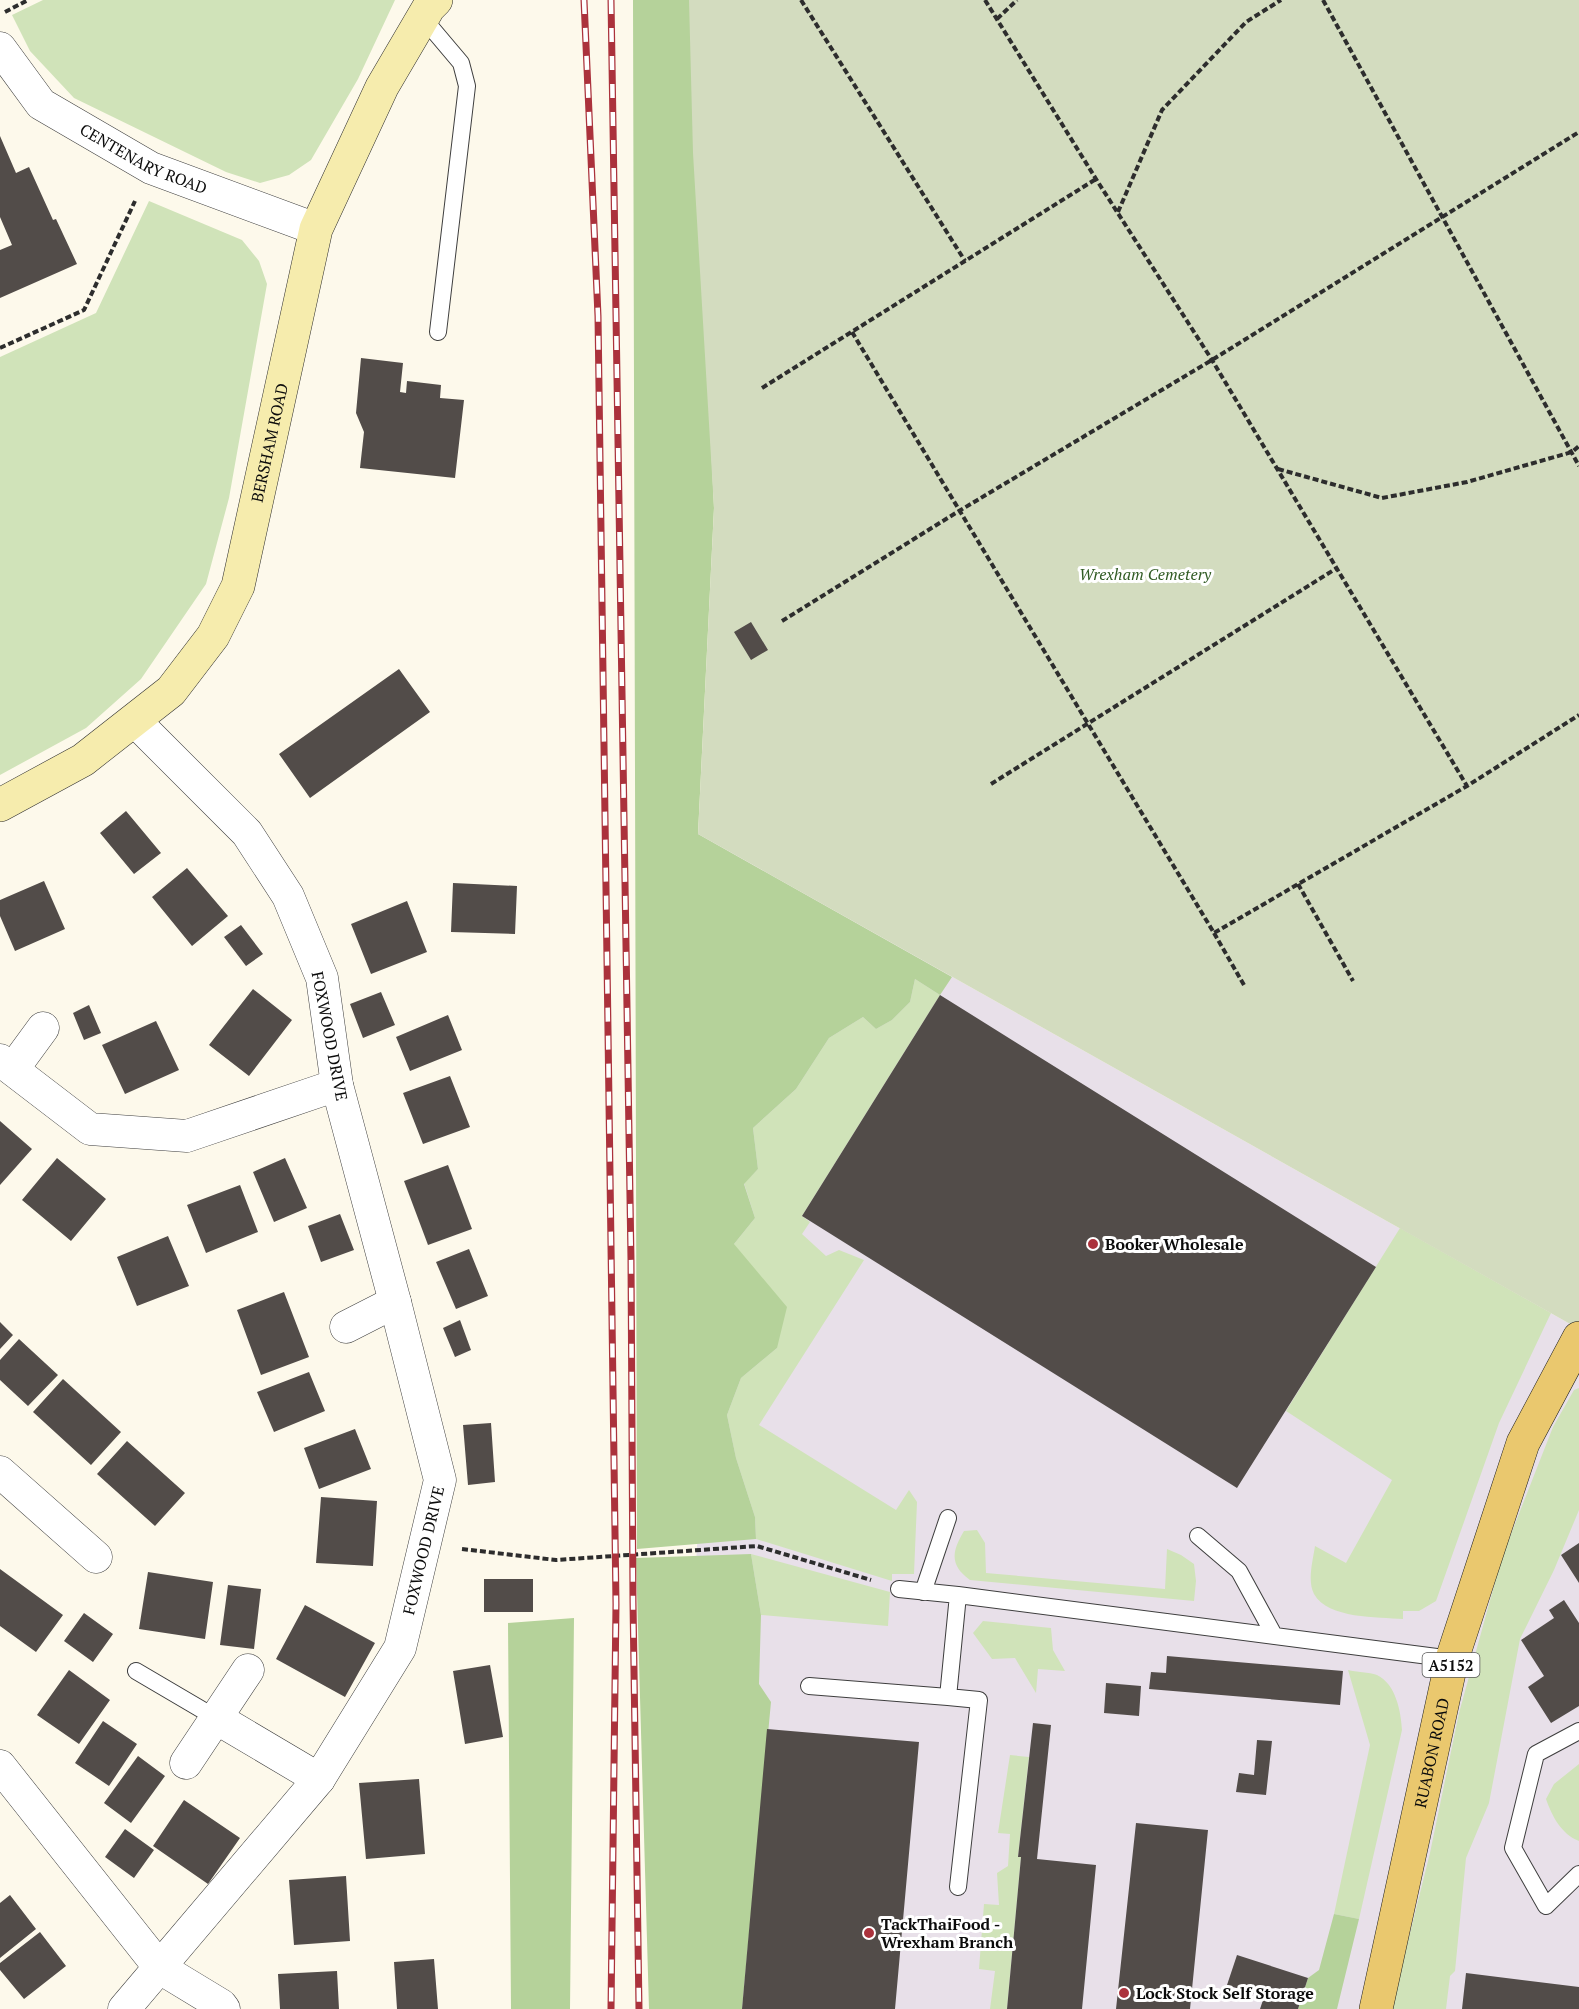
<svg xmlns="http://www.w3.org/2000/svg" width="1579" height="2009" font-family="'PT Serif',serif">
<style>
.industrial{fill:#e8e0e9}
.green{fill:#d0e3b9}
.forest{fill:#b5d29a}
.cemetery{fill:#d3dcbf}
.building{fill:#524c49}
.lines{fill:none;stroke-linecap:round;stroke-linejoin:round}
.lane-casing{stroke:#3e3e3e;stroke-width:18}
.street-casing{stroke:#3e3e3e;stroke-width:33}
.secondary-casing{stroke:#2d2d2d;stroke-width:34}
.primary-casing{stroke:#1c1c1c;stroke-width:34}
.path{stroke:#2d2d2d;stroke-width:4;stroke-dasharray:6 3;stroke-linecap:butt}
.lane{stroke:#fff;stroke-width:16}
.street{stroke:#fff;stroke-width:32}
.secondary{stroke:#f6ecad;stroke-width:33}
.primary{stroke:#eac86e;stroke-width:33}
.rail-casing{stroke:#ab323c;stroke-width:7}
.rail{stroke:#fff;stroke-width:4.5;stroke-dasharray:14;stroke-linecap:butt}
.poi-dot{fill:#ab323c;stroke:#fff;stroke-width:2}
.labels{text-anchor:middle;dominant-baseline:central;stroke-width:6;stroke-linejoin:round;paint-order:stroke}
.shield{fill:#fff;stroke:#545454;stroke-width:1.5}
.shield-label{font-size:15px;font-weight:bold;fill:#0b0b0b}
.street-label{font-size:16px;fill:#0b0b0b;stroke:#fff}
.park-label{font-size:16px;font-style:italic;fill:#305b23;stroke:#fff}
.poi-label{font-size:16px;font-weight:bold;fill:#0b0b0b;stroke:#fff;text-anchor:start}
</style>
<rect width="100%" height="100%" fill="#fdf9eb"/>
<path class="industrial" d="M 698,834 L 1579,1329 L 1579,2009 L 668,2009 L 700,1499 Z"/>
<path class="green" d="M 43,0 L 395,0 L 358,79 L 311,160 L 289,175 L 260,183 L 226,172 L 74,98 L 30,51 L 12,15 Z
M 149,201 L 242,240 L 259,261 L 267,284 L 229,498 L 206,584 L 141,679 L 86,728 L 0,775 L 0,357 L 96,313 Z
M 915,979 L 940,995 L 802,1216 L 810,1222 L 802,1234 L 826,1256 L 839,1250 L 864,1260 L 759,1425 L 896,1510 L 909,1490 L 917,1502 L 914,1574 L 892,1574 L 892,1581 L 756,1539 L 755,1517 L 736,1458 L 727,1415 L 741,1378 L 777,1348 L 734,1244 L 755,1218 L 744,1183 L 758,1169 L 753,1128 L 796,1089 L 829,1038 L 863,1017 L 876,1029 L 892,1020 L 910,1002 Z
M 1400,1228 L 1551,1313 L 1499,1423 L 1436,1601 L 1419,1611 L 1403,1611 L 1403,1619 C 1378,1617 1328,1619 1314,1594 C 1307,1581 1313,1560 1315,1546 L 1346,1563 L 1392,1480 L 1286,1411 Z
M 1579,1388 L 1579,1510 L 1554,1570 L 1520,1639 L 1489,1803 L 1466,1858 L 1455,1971 L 1450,1976 L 1446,2009 L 1391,2009 L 1430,1853 L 1459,1713 L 1502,1557 L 1553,1427 L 1574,1390 Z
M 977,1530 L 985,1543 L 986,1573 L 1165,1589 L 1167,1549 L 1181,1555 L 1194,1564 L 1196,1581 L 1194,1601 L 970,1580 C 949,1565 952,1551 964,1531 Z
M 751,1554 L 890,1592 L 888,1626 L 761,1615 Z
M 983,1621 L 1051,1628 L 1053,1650 L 1065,1671 L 1038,1669 L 1036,1693 L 1015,1658 L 992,1659 L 973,1633 Z
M 1348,1670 C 1356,1672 1369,1672 1377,1675 C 1396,1684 1401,1712 1402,1730 L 1359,1919 L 1334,1914 L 1370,1745 Z
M 1010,1755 L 1029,1757 L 1018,1857 L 1021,1857 L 1007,2009 L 990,2009 L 995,1971 L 979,1969 L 984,1904 L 999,1905 L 997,1873 L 1008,1866 L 1010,1834 L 998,1833 Z
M 1579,1764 L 1579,1841 C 1561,1834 1552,1816 1546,1799 L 1554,1784 Z"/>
<path class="forest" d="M 633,0 L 690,0 L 714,508 L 698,834 L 952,977 L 940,995 L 915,979 L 910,1002 L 892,1020 L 876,1029 L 863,1017 L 829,1038 L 796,1089 L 753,1128 L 758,1169 L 744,1184 L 755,1218 L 734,1244 L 787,1307 L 777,1348 L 741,1378 L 727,1415 L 736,1458 L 755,1517 L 756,1539 L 637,1549 Z
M 751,1554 L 761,1615 L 759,1684 L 771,1702 L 742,2009 L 649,2009 L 636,1558 Z
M 574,1618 L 570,2009 L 511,2009 L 508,1623 Z
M 1334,1914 L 1359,1919 L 1337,2009 L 1298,2009 L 1308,1978 L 1319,1970 Z"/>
<path class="cemetery" d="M 689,0 L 1579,0 L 1579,1329 L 698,834 L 714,508 L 693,153 Z"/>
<path class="building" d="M 0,136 L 16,173 L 29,167 L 53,220 L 56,219 L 77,264 L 0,298 L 0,250 L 12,245 L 0,217 Z
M 361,358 L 403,363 L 400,392 L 406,393 L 407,381 L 441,385 L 440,398 L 464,400 L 455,478 L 360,468 L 364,432 L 356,413 Z
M 751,622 L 768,650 L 751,660 L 734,632 Z
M 399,669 L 430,712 L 310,798 L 279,754 Z
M 126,811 L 161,853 L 134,874 L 100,833 Z
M 187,868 L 228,916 L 192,946 L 152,897 Z
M 44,881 L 65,929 L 15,951 L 0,916 L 0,900 Z
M 453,883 L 517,886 L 515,934 L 451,932 Z
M 407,901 L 427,952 L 371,974 L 351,924 Z
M 241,925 L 263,954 L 246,966 L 224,937 Z
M 253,989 L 292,1020 L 249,1076 L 209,1045 Z
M 381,992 L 395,1025 L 363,1038 L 350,1004 Z
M 940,995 L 1376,1267 L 1237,1488 L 802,1216 Z
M 89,1005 L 101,1033 L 84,1040 L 73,1013 Z
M 448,1015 L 462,1050 L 410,1071 L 396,1037 Z
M 156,1021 L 179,1070 L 125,1094 L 102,1045 Z
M 450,1076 L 470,1127 L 423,1144 L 403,1093 Z
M 0,1121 L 32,1149 L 0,1185 Z
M 57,1158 L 106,1199 L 71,1241 L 22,1200 Z
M 285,1158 L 307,1208 L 274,1222 L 253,1172 Z
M 448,1165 L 472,1229 L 428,1245 L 404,1181 Z
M 240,1185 L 258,1232 L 206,1253 L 187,1205 Z
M 340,1214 L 354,1250 L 321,1262 L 308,1226 Z
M 168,1236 L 189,1286 L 137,1306 L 117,1257 Z
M 469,1249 L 488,1296 L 456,1309 L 436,1262 Z
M 284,1292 L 309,1357 L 261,1375 L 237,1310 Z
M 460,1320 L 471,1350 L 455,1357 L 443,1328 Z
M 0,1322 L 13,1335 L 0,1349 Z
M 19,1339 L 58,1375 L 28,1406 L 0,1380 L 0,1360 Z
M 309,1372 L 325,1411 L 274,1432 L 257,1392 Z
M 63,1379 L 121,1432 L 91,1465 L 33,1412 Z
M 491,1423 L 495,1482 L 468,1485 L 463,1425 Z
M 355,1429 L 371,1469 L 319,1489 L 304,1448 Z
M 127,1441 L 185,1493 L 155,1526 L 97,1474 Z
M 321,1497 L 377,1501 L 373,1566 L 316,1563 Z
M 1579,1543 L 1579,1583 L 1561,1555 Z
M 0,1569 L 63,1615 L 36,1652 L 0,1626 Z
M 148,1572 L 213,1582 L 205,1639 L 139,1629 Z
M 484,1579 L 533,1579 L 533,1612 L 484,1612 Z
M 228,1585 L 261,1589 L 254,1649 L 220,1645 Z
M 1564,1600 L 1579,1623 L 1579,1706 L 1551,1723 L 1528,1687 L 1544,1676 L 1521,1640 L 1554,1618 L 1549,1610 Z
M 305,1605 L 375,1643 L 345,1697 L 276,1659 Z
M 84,1613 L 113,1634 L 93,1662 L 64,1641 Z
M 1167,1656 L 1343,1671 L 1340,1705 L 1149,1689 L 1151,1672 L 1166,1673 Z
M 490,1665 L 503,1737 L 465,1744 L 453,1671 Z
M 69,1670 L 110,1700 L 79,1744 L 37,1715 Z
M 1106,1683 L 1141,1686 L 1139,1716 L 1104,1713 Z
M 103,1721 L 137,1744 L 109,1786 L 75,1763 Z
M 1033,1723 L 1051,1725 L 1037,1859 L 1096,1865 L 1082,2009 L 1007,2009 L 1021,1857 L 1018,1857 Z
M 767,1729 L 919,1742 L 895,2009 L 742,2009 Z
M 1257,1740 L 1272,1741 L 1266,1795 L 1236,1792 L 1239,1773 L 1254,1775 Z
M 138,1756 L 165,1776 L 131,1823 L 104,1803 Z
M 419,1779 L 425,1854 L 366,1859 L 359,1783 Z
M 184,1800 L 240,1838 L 208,1884 L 153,1846 Z
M 1136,1823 L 1208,1830 L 1190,2009 L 1116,2009 Z
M 125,1829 L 154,1850 L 134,1878 L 105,1857 Z
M 346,1876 L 350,1941 L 294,1945 L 289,1880 Z
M 10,1895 L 36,1929 L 0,1958 L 0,1903 Z
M 40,1932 L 66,1966 L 24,1999 L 0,1970 L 0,1963 Z
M 1237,1955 L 1308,1978 L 1298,2009 L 1260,2009 L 1264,1997 L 1227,1985 Z
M 434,1959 L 438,2009 L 397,2009 L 394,1962 Z
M 337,1971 L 339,2009 L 280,2009 L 278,1974 Z
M 1466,1973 L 1579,1987 L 1579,2009 L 1462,2009 Z"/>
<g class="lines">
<defs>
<path id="lane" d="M 423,18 L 461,63 L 467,86 L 438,332
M 1198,1536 L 1239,1571 L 1274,1635
M 899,1589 L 958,1595 L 1452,1659
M 923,1592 L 948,1518
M 958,1595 L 948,1697 L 979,1700 L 958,1887
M 136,1671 L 216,1718
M 809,1686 L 948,1697
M 1579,1731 L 1536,1754 L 1513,1848 L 1546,1906 L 1579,1874"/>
<g id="street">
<path id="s1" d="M 0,48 L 41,104 L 151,168 L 316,229"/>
<path d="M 0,1060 L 90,1129 L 187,1136 L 337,1085"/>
<path d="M 13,1069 L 43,1028"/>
<path d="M 346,1327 L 395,1302"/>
<path d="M 0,1472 L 96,1557"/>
<path d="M 216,1718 L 319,1779"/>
<path d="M 186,1763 L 248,1670"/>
<path d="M 0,1766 L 160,1968 L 221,2005 L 224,2009"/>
<path id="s2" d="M 124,2009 L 319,1779 L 400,1648 L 440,1480 L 395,1302 L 337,1085 L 322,978 L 288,896 L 247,833 L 135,721"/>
</g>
<g id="secondary">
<path id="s3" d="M 0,805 L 83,760 L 171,691 L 213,636 L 238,586 L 316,229 L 382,87 L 429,7 L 436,0"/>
</g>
<g id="primary">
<path id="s4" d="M 1376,2009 L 1452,1659 L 1523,1443 L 1579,1338"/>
</g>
</defs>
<use href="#lane" class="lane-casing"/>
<use href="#street" class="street-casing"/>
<use href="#secondary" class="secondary-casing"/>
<use href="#primary" class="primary-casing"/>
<path class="path" d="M 801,0 L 965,261
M 985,0 L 1096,179 L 1212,360 L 1467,786
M 1323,0 L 1579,466
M 5,12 L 28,0
M 997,19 L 1017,0
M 1118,212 L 1162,110 L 1246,22 L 1281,0
M 852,332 L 1214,933 L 1467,786 L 1579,715
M 0,348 L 84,310 L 135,201
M 762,388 L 1096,179
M 1278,469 L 1382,498 L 1467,482 L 1572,452 L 1579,446
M 782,621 L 959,511 L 1212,360 L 1579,132
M 991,784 L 1337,568
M 1298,884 L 1353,981
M 1214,933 L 1244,985
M 462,1549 L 556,1560 L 757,1546 L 871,1580"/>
<use href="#lane" class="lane"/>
<use href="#street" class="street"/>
<use href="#secondary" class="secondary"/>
<use href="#primary" class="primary"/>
<defs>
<path id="rail" d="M 584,0 L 598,316 L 616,1604 L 611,2009
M 611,0 L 631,1260 L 633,1602 L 639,2009"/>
</defs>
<use href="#rail" class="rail-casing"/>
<use href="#rail" class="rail"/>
</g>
<g class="poi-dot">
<circle cx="1093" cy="1244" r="6"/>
<circle cx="869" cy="1933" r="6"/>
<circle cx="1124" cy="1993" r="6"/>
</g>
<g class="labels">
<rect class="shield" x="1422.5" y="1653" width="57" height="24" rx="4.5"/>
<g class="shield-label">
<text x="1451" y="1665">A5152</text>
</g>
<g class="street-label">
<text stroke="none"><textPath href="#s1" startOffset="186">CENTENARY ROAD</textPath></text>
<text stroke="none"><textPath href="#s3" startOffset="478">BERSHAM ROAD</textPath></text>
<text transform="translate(330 1036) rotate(79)">FOXWOOD DRIVE</text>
<text stroke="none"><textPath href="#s2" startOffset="556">FOXWOOD DRIVE</textPath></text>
<text stroke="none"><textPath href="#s4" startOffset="262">RUABON ROAD</textPath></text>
</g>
<g class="park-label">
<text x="1145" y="574">Wrexham Cemetery</text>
</g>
<g class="poi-label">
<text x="1105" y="1244">Booker Wholesale</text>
<text x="881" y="1924">TackThaiFood -<tspan x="881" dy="18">Wrexham Branch</tspan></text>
<text x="1136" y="1993">Lock Stock Self Storage</text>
</g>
</g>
</svg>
